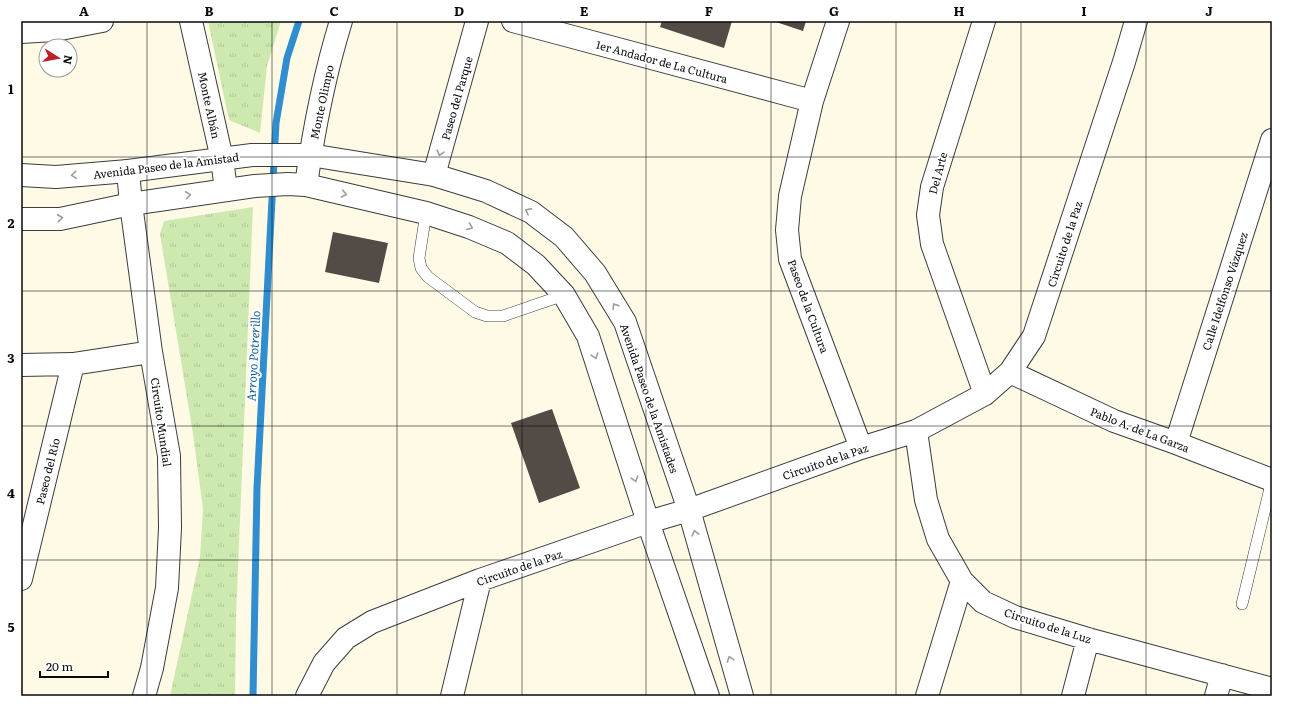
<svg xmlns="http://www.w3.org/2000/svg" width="1293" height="717" font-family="Literata,serif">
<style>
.grass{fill:url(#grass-tufts)}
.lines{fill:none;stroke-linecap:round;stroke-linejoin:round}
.stream{stroke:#308dcf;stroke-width:7}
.building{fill:#524b46}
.service-casing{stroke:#3c3c3c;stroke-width:12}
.minor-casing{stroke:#3c3c3c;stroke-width:24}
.tertiary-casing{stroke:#3c3c3c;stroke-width:24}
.service{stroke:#fff;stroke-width:11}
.minor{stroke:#fff;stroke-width:22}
.tertiary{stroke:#fff;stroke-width:22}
.oneway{stroke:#9d9d9d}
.grid{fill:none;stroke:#090909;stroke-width:1;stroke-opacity:0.55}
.labels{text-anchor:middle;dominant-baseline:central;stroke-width:4;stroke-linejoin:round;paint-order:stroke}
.street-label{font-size:11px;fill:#090909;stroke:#fff}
.water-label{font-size:12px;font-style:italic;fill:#125e9b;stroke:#fff}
.neatline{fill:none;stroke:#090909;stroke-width:1.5}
.grid-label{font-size:13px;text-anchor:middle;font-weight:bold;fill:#090909}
</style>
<defs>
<pattern id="grass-tufts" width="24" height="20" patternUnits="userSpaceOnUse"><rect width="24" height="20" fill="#cde9b0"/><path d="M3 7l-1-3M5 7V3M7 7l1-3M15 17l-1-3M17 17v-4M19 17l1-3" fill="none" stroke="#afc696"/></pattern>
</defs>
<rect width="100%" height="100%" fill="#fffae6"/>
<path class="grass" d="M 208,21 L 281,21 L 267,66 L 260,133 L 229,120 Z
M 253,207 L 236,617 L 235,696 L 170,696 L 200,557 L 203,509 L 193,434 L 160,234 L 164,221 Z"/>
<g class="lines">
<path class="stream" d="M 253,696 L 257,488 L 276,123 L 287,58 L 299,21"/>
</g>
<path class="building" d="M 662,21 L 732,21 L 724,48 L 660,27 Z
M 773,21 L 806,21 L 803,31 Z
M 333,232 L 388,243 L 379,283 L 325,272 Z
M 552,409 L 580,488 L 539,503 L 511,423 Z"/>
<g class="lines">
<defs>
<path id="service" d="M 426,213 L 419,258 L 421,268 L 428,277 L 475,312 L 487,316 L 503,316 L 564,295
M 1242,604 L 1272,480"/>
<path id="minor" d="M 191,21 L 222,159 L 226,190
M 513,21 L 812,101
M 838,21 L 812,101 L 790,196 L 787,230 L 790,259 L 861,448
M 984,21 L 932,187 L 928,215 L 932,244 L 985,394
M 21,32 L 55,30 L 102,21
M 128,171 L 131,204 L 151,352 L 169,456 L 170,528 L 167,588 L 152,668 L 144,696
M 434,175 L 477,21
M 306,185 C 314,128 324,76 341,21
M 21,365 L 73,364 L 151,352
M 1010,372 L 1114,421 L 1176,443 L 1272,480
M 916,431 L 926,500 L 938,539 L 962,581 L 983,602 L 1015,617 L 1088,639 L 1272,689
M 1176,443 L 1272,140
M 21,579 L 73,364
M 307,696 L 324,663 L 346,638 L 372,622 L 480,580 L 648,522 L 689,510 L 861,448 L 916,431 L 985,394 L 1010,372 L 1034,336 L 1124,62 L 1136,21
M 452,696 L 480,580
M 927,696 L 962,581
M 1073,696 L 1088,639
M 1216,696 L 1222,675"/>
<path id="tertiary" d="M 21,175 L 56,177 L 128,171 L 252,155 L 310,155 L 434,175 L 486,191 L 531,212 L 564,237 L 595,273 L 625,322 L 689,510 L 742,696
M 21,219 L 60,219 L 131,204 L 255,186 L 288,184 L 306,185 L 426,213 L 469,227 L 507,243 L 536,265 L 564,295 L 588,336 L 648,522 L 708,696"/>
</defs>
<use href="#service" class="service-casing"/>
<use href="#minor" class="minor-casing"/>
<use href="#tertiary" class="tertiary-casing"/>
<use href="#service" class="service"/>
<use href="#minor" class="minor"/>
<use href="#tertiary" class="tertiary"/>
</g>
<defs><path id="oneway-chevron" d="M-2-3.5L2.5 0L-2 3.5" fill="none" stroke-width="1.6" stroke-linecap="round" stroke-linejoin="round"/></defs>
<g class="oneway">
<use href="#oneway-chevron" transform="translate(440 153) rotate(106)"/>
<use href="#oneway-chevron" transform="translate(74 175) rotate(175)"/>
<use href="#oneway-chevron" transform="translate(344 194) rotate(12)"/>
<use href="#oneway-chevron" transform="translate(188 195) rotate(-8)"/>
<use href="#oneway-chevron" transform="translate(528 211) rotate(-152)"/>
<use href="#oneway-chevron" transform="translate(60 218) rotate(-6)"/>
<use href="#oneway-chevron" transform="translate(470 227) rotate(21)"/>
<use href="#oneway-chevron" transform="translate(615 306) rotate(-122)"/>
<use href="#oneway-chevron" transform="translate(595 356) rotate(72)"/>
<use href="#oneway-chevron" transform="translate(635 479) rotate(72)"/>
<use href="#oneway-chevron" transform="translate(695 533) rotate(-105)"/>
<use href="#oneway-chevron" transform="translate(730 659) rotate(-107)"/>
</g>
<path class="grid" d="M 147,21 L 147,696M 272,21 L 272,696M 397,21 L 397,696M 522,21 L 522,696M 646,21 L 646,696M 771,21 L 771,696M 896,21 L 896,696M 1021,21 L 1021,696M 1146,21 L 1146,696M 21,157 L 1272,157M 21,291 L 1272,291M 21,426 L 1272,426M 21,560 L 1272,560"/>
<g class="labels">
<g class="street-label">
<text transform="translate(662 61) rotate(15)">1er Andador de La Cultura</text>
<text transform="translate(456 98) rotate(-74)">Paseo del Parque</text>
<text transform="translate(321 102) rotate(-78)">Monte Olimpo</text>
<text transform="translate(210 105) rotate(78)">Monte Albán</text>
<text transform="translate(166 165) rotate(-7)">Avenida Paseo de la Amistad</text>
<text transform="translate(937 173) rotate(-75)">Del Arte</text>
<text transform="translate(1064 244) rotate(-72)">Circuito de la Paz</text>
<text transform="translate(1224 291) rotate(-72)">Calle Idelfonso Vázquez</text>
<text transform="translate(809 306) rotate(70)">Paseo de la Cultura</text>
<text transform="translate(650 398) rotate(71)">Avenida Paseo de la Amistades</text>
<text transform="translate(162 422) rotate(82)">Circuito Mundial</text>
<text transform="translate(1140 429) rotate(21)">Pablo A. de La Garza</text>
<text transform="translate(825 461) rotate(-19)">Circuito de la Paz</text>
<text transform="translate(47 471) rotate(-76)">Paseo del Río</text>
<text transform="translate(519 567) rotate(-19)">Circuito de la Paz</text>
<text transform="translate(1048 625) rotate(18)">Circuito de la Luz</text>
</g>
<g class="water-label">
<text transform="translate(253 356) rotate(-87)">Arroyo Potrerillo</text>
</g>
</g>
<rect width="1293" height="717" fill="none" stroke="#ffffff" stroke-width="44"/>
<g transform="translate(58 58) rotate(101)"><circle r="19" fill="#ffffff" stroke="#9d9d9d"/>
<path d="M0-3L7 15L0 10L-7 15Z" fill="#ba2026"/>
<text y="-6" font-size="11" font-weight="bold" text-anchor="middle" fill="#090909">N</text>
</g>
<path d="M40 671v6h68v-6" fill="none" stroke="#090909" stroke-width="2"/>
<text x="46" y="671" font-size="12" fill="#090909" stroke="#ffffff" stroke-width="3" paint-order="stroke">20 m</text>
<rect x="22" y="22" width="1249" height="673" class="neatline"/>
<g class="grid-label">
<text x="84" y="16">A</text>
<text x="209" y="16">B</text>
<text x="334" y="16">C</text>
<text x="459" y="16">D</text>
<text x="584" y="16">E</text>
<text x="709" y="16">F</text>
<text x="834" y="16">G</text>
<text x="959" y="16">H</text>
<text x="1084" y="16">I</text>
<text x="1209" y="16">J</text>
<text x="11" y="94">1</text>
<text x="11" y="228">2</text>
<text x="11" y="363">3</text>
<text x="11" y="498">4</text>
<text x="11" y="632">5</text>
</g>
</svg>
